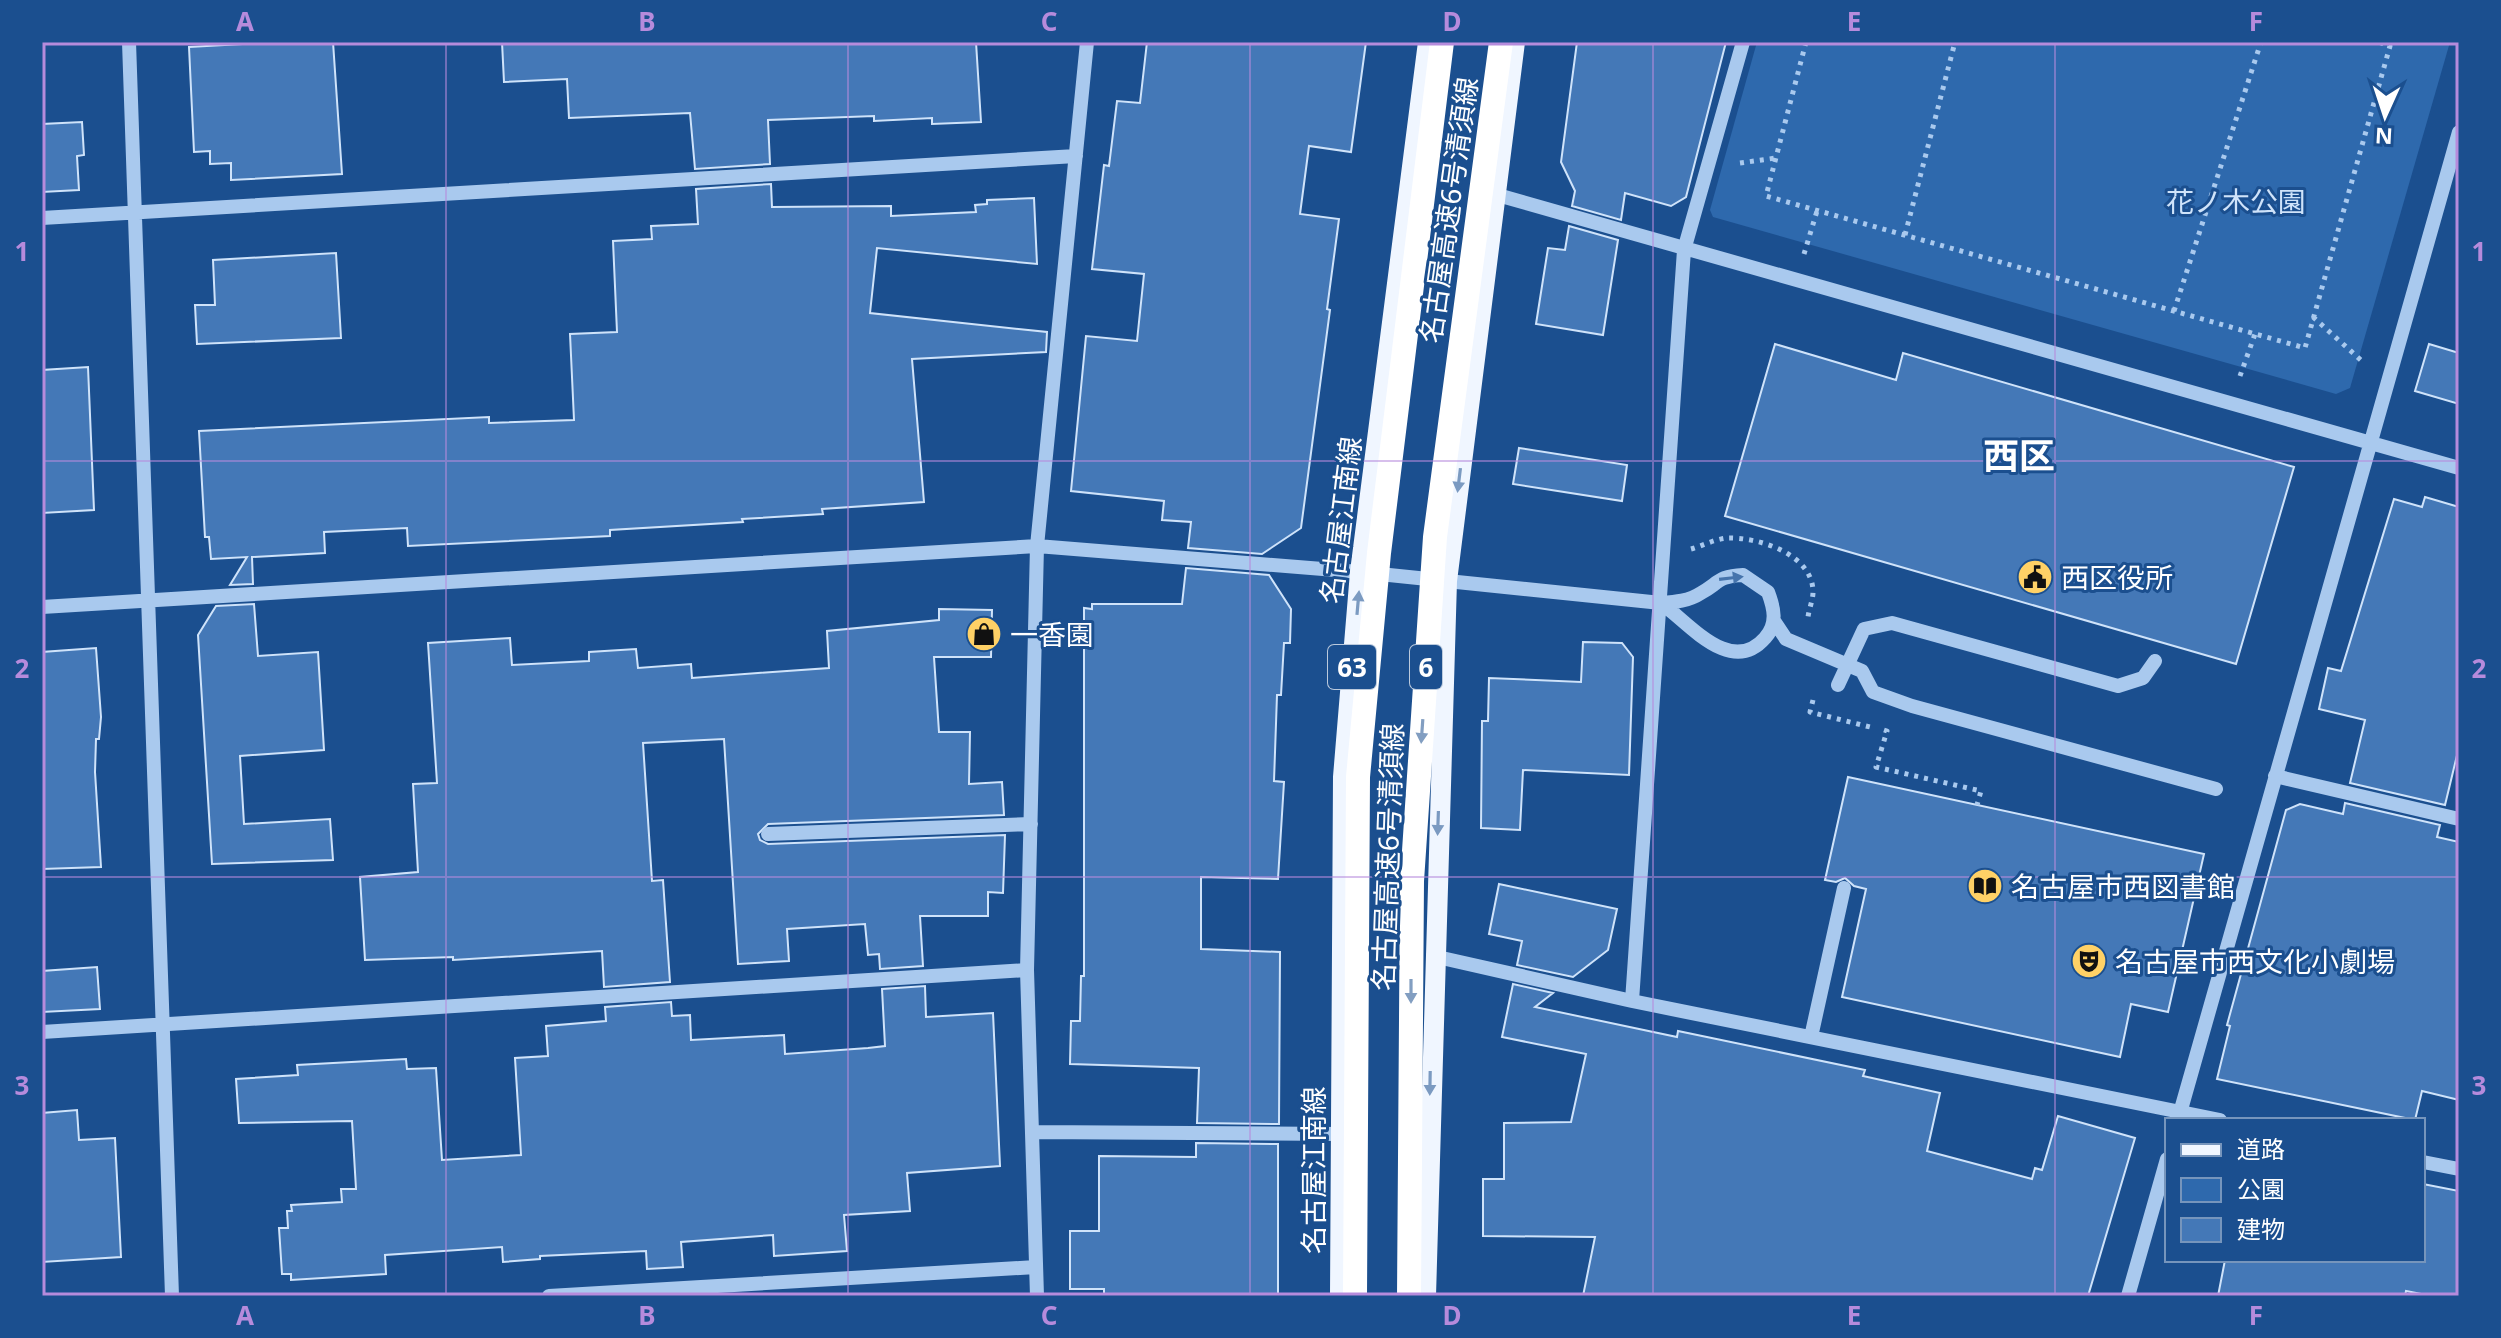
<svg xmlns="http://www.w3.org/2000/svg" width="2501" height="1338" font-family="'Noto Sans','Noto Sans JP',sans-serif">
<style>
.green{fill:#2e69ad}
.building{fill:#4478b7;stroke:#cfe3fa;stroke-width:2}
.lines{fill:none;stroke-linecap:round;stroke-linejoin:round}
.path{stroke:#a9c9ee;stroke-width:5;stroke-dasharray:4 6;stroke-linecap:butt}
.minor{stroke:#a9c9ee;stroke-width:14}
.major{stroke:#f0f6ff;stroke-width:20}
.highway-bridge{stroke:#fff;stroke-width:24}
.oneway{fill:#7b9ac1}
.oneway2{fill:#4674ac}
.oneway3{fill:#829ec1}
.grid{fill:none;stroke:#b68bdc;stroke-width:2;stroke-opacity:0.55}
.labels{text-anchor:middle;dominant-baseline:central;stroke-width:6;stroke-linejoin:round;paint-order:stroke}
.shield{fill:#1b4f8f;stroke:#bbcadd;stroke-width:2}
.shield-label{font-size:26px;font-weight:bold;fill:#fff}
.park-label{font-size:28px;fill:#cfe3fa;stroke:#1b4f8f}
.street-label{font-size:28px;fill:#fff;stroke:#1b4f8f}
.poi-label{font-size:28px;fill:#fff;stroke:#1b4f8f;text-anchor:start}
.district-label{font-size:36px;font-weight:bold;fill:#fff;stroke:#1b4f8f}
.neatline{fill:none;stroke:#b68bdc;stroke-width:3}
.grid-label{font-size:26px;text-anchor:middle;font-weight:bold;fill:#b68bdc}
</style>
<rect width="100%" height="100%" fill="#1b4f8f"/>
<path class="green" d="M 1757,42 L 2450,42 L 2350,388 L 2336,394 L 1713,217 L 1710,210 Z"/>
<path class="building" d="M 281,42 L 333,42 L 342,174 L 231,180 L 231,163 L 210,164 L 210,151 L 194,152 L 189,47 Z
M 502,42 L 976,42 L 981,122 L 932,124 L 932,118 L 874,121 L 874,116 L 768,120 L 770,164 L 695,169 L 690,113 L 569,118 L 567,79 L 504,82 Z
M 1147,42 L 1366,42 L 1351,152 L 1309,146 L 1300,214 L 1339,219 L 1327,309 L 1330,310 L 1301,528 L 1262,554 L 1188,548 L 1191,522 L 1162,520 L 1164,501 L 1071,491 L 1086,336 L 1137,341 L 1144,274 L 1092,269 L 1104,165 L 1109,166 L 1117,101 L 1140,103 Z
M 1577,42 L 1726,42 L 1686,197 L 1671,206 L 1625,193 L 1621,220 L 1572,206 L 1575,191 L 1561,162 Z
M 82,122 L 84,155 L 77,156 L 79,190 L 42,192 L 42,124 Z
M 771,184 L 772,207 L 891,206 L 891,216 L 976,212 L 975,205 L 987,204 L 987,200 L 1034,198 L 1037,264 L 877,248 L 870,313 L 1047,332 L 1046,352 L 912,359 L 924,502 L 822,509 L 823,514 L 742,519 L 743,522 L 610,530 L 610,536 L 408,546 L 407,528 L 324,532 L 325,553 L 252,557 L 253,584 L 230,585 L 247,557 L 211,559 L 209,537 L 205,537 L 199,431 L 489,417 L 489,423 L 574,420 L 570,334 L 617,332 L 613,241 L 652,239 L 651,226 L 698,224 L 696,189 Z
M 1569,226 L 1618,240 L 1603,335 L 1536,324 L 1548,248 L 1565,250 Z
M 336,253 L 341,338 L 197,344 L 195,305 L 215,305 L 213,260 Z
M 1775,344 L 1896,380 L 1903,353 L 2294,467 L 2236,664 L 1725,516 Z
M 2429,344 L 2459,353 L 2459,404 L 2415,391 Z
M 88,367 L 94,510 L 42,513 L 42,370 Z
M 1519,448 L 1627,465 L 1622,501 L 1513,484 Z
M 2425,497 L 2459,507 L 2459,747 L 2445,805 L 2350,783 L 2365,720 L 2319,709 L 2328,668 L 2341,671 L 2394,499 L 2422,507 Z
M 1186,568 L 1269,575 L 1291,609 L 1290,643 L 1284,643 L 1281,695 L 1277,695 L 1274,781 L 1284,782 L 1278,879 L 1201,877 L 1201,949 L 1280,952 L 1279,1124 L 1197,1123 L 1199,1068 L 1070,1064 L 1071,1021 L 1080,1021 L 1081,976 L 1084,976 L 1084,608 L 1092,609 L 1092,604 L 1182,604 Z
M 254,604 L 258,656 L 318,652 L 324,750 L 240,756 L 244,824 L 330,819 L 333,860 L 212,864 L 198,635 L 216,606 Z
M 939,609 L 992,610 L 991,657 L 934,657 L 939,732 L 970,732 L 969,784 L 1002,782 L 1004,815 L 768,824 L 758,834 L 760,840 L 768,844 L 1005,835 L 1003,893 L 988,892 L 988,916 L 920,916 L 923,966 L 880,969 L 879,954 L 868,955 L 865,924 L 787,929 L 789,961 L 738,964 L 724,739 L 643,743 L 652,881 L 663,880 L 670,982 L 604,987 L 602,951 L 453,960 L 453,957 L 365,960 L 360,877 L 418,872 L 413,784 L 437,783 L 428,643 L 510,638 L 512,665 L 589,661 L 589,652 L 636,649 L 638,668 L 691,664 L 692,678 L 758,673 L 829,668 L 827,631 L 939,620 Z
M 1583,642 L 1622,643 L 1633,657 L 1629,775 L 1523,770 L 1520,830 L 1481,828 L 1482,721 L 1488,721 L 1489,678 L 1581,682 Z
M 96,648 L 101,717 L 99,739 L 96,739 L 95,772 L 101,867 L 42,869 L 42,652 Z
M 1848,777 L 2204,854 L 2168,1012 L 2131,1004 L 2120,1057 L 1842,997 L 1866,889 L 1854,886 L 1845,878 L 1836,882 L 1825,880 Z
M 2345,803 L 2440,825 L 2437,837 L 2459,842 L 2459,1100 L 2422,1091 L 2415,1120 L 2217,1079 L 2230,1026 L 2227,1025 L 2286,810 L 2300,804 L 2343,814 Z
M 1499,884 L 1617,909 L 1608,950 L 1573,977 L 1517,965 L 1522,941 L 1489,934 Z
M 97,967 L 100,1009 L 42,1012 L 42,971 Z
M 1513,984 L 1553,993 L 1535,1007 L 1677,1037 L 1678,1031 L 1865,1070 L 1863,1076 L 1940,1093 L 1927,1151 L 2032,1179 L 2035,1168 L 2042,1170 L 2058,1116 L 2135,1138 L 2088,1296 L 1583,1296 L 1595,1237 L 1483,1236 L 1483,1179 L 1504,1179 L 1504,1123 L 1571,1122 L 1586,1054 L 1502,1037 Z
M 925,986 L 926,1017 L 993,1013 L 1000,1166 L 907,1173 L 910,1211 L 844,1215 L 847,1251 L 774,1256 L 773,1235 L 681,1242 L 683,1267 L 647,1269 L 646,1251 L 540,1256 L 540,1259 L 503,1262 L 502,1247 L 385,1255 L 386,1274 L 291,1280 L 291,1274 L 282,1274 L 279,1228 L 288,1228 L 287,1211 L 292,1211 L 291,1205 L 342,1202 L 341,1189 L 356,1189 L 352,1121 L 239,1123 L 236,1079 L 298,1075 L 297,1065 L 406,1059 L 407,1069 L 436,1068 L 442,1160 L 521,1155 L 515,1058 L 548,1056 L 546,1026 L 606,1021 L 605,1007 L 671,1002 L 672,1016 L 690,1015 L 691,1040 L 784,1035 L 785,1054 L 868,1048 L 885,1046 L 882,989 Z
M 77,1110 L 79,1140 L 115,1138 L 121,1257 L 42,1262 L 42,1113 Z
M 1196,1143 L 1278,1144 L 1278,1296 L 1104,1296 L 1104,1289 L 1070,1289 L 1070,1231 L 1099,1231 L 1099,1156 L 1196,1157 Z
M 2423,1184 L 2459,1191 L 2459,1296 L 2431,1296 L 2406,1291 L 2405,1296 L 2218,1296 L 2225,1260 L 2423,1260 Z"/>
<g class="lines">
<path class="path" d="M 1806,42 L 1766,196 L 2305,348 L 2390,46 L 2378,42
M 1740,163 L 1776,158
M 1905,235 L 1955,42
M 1804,254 L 1817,211
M 2174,311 L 2261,42
M 2313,317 L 2363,362
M 2240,376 L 2255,334
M 1691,549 C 1702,546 1715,539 1727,538 C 1758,537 1813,554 1813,592 C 1813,600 1809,609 1808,617
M 1813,700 L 1810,712 L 1874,728
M 1884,730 L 1887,731 L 1876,767 L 1981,791 L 1977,805"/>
<path class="minor" d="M 129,42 L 172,1296
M 1494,194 L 2459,468
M 42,218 L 1076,156
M 42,607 L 1037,546 L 1360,572 L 1661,603 C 1675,602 1689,601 1701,593 C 1719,583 1718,576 1743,575 L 1768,592 C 1774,608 1778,624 1765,638 C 1731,677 1689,623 1661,603
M 1774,621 L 1786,639 L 1862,671 L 1873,692 L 1912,706 L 2216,789
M 1838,685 L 1864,629 L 1892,623 L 2118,686 L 2143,678 L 2155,661
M 2275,776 L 2459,819
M 768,834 L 1031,824
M 1433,956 L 1632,1001 L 2220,1120
M 1632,1001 L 1684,250 L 1743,42
M 42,1032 L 1027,970
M 1811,1037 L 1844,888
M 2178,1120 L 2459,132
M 1032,1132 L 1341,1134
M 2423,1162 L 2459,1169
M 549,1296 L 1036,1267
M 1037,1296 L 1027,970 L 1037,546 L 1087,42
M 2128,1296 L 2167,1159"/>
<path class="major" d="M 1340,1296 L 1343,777 L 1360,572 L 1428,42
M 1426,1296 L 1447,581 L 1515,42"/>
<path class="highway-bridge" d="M 1355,1296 L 1358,777 L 1379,553 L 1442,42
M 1409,1296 L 1412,881 L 1435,537 L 1501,42"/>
</g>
<defs><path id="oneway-solid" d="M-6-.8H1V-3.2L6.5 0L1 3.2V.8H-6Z" transform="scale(2)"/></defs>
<g class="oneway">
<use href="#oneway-solid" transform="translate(1459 480) rotate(97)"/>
<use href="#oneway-solid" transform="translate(1358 603) rotate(-85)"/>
<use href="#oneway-solid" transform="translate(1438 823) rotate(92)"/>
<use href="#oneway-solid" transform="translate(1430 1083) rotate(91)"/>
</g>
<use class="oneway2" href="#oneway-solid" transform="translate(1731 578) rotate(-7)"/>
<g class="oneway3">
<use href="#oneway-solid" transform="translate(1422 731) rotate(94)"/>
<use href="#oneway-solid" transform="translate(1411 991) rotate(90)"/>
</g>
<path class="grid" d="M 446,42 L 446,1296M 848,42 L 848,1296M 1250,42 L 1250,1296M 1653,42 L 1653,1296M 2055,42 L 2055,1296M 42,461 L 2459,461M 42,877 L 2459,877"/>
<defs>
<symbol id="civic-disc" viewBox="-11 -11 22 22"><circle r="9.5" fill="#ffd166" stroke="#1b4f8f"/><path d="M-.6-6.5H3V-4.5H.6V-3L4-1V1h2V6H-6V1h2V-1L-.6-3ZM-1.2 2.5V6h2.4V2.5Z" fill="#111"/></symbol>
<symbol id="shop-disc" viewBox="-11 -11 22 22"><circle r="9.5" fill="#ffd166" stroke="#1b4f8f"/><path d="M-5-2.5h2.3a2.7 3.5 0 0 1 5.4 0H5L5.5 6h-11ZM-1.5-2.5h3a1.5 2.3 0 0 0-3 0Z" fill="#111"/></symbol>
<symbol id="library-disc" viewBox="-11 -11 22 22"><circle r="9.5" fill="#ffd166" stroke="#1b4f8f"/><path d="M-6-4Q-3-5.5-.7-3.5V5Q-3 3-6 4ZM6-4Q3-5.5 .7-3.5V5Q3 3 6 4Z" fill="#111"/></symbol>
<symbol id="theatre-disc" viewBox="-11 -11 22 22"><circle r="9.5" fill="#ffd166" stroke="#1b4f8f"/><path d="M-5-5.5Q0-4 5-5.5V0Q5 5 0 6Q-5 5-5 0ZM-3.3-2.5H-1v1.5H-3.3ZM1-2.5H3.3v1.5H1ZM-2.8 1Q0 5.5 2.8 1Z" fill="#111"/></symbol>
</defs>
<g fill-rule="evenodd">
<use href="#civic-disc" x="2015" y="557" width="40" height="40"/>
<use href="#shop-disc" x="964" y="614" width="40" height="40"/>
<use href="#library-disc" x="1965" y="866" width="40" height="40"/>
<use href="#theatre-disc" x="2069" y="941" width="40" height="40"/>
</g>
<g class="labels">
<g class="shield">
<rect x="1328" y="645" width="48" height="44" rx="6"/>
<rect x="1410" y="645" width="32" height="44" rx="6"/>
</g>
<g class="shield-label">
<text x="1352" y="667">63</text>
<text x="1426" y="667">6</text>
</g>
<g class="park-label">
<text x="2236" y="201">花ノ木公園</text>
</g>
<g class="street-label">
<text transform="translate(1448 210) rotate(-82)">名古屋高速6号清須線</text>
<text transform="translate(1340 520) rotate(-83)">名古屋江南線</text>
<text transform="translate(1387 857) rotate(-88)">名古屋高速6号清須線</text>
<text transform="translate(1313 1170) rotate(-90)">名古屋江南線</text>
</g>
<g class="poi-label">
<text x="2061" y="577">西区役所</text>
<text x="1010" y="634">一香園</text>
<text x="2011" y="886">名古屋市西図書館</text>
<text x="2115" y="961">名古屋市西文化小劇場</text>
</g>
<g class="district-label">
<text x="2019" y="455">西区</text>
</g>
</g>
<rect width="2501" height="1338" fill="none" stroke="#1b4f8f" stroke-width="88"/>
<rect x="2165" y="1118" width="260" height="144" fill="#1b4f8f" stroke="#7695bc" stroke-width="2"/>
<rect x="2181" y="1144" width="40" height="12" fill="#f0f6ff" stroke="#7695bc" stroke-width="2"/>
<text x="2237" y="1158" font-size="24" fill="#ffffff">道路</text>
<rect x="2181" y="1178" width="40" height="24" fill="#2e69ad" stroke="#7695bc" stroke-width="2"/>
<text x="2237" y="1198" font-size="24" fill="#ffffff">公園</text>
<rect x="2181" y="1218" width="40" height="24" fill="#4478b7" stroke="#7695bc" stroke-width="2"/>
<text x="2237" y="1238" font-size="24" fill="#ffffff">建物</text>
<g transform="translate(2385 116) rotate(183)" stroke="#1b4f8f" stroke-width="6" paint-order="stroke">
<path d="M0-6L14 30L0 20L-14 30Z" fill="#ffffff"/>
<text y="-12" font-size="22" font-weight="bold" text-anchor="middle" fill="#ffffff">N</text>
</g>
<rect x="44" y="44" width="2413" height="1250" class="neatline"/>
<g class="grid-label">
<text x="245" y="31">A</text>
<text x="647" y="31">B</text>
<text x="1049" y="31">C</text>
<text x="1452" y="31">D</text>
<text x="1854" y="31">E</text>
<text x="2256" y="31">F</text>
<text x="22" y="261">1</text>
<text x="2479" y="261">1</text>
<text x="22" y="678">2</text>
<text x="2479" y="678">2</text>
<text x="22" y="1095">3</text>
<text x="2479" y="1095">3</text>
<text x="245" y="1325">A</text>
<text x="647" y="1325">B</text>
<text x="1049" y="1325">C</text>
<text x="1452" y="1325">D</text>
<text x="1854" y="1325">E</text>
<text x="2256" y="1325">F</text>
</g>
</svg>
